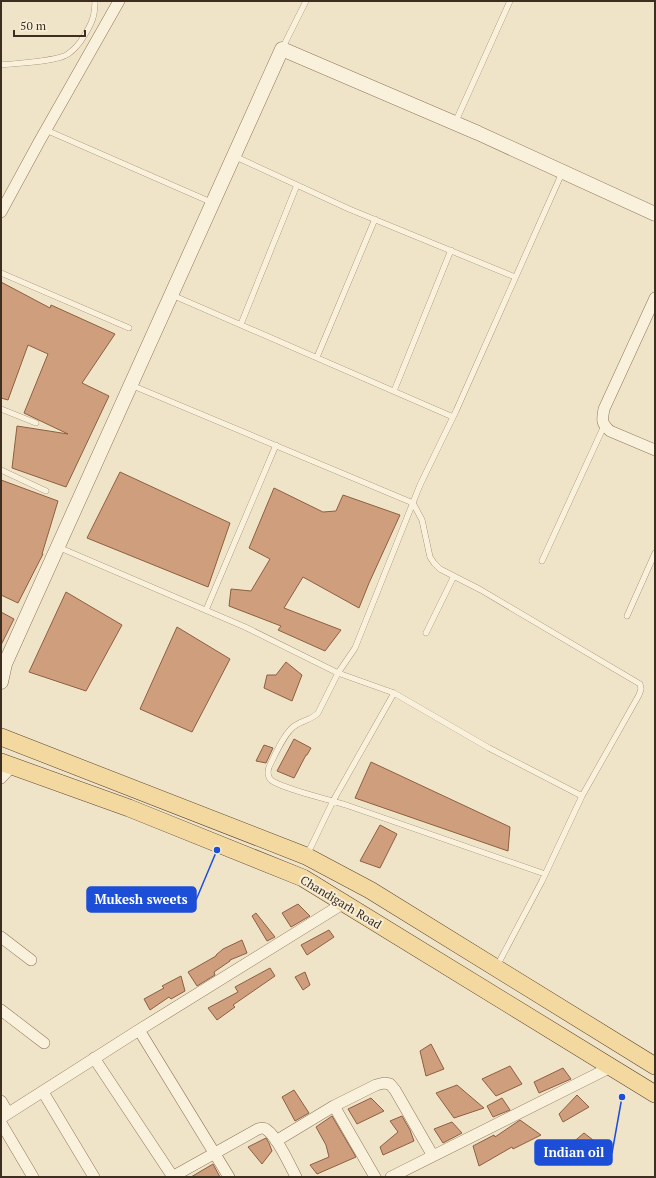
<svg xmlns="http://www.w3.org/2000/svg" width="656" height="1178" font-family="'PT Serif',serif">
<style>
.building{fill:#cf9f7d;stroke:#8d5f41}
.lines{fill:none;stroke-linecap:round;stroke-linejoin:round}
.service-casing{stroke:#8d765c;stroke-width:6}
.minor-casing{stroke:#8d765c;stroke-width:12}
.tertiary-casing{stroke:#8d765c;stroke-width:15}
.primary-casing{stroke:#5b4430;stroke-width:18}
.service{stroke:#faf1dc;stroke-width:5.5}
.minor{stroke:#faf1dc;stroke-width:11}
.tertiary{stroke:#faf1dc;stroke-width:14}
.primary{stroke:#f3d9a0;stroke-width:17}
.labels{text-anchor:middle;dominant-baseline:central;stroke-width:4;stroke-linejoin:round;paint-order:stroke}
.street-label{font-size:12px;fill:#3d2e20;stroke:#f7eed8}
.leader{fill:none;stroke:#1d4ed8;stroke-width:1.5}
.callout-dot{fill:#1d4ed8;stroke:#f7eed8;stroke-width:1.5}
.callout{fill:#1d4ed8;stroke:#1d4ed8;stroke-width:1.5}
.callout-label{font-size:13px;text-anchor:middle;font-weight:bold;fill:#fff}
</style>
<rect width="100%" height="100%" fill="#f0e4c8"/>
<path class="building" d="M 1,282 L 50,308 L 51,305 L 115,334 L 82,383 L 109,396 L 66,487 L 12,468 L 17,426 L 68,434 L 24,413 L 48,354 L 28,345 L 8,400 L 1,398 Z
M 120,472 L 230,523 L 208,587 L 87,538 Z
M 1,480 L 58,501 L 42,554 L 43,554 L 18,603 L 1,595 Z
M 274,488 L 323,512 L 336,511 L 343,495 L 400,515 L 369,583 L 359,608 L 303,577 L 284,608 L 341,630 L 325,651 L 278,630 L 281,626 L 229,606 L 231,589 L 251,591 L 270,559 L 249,548 Z
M 66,592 L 122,625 L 86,691 L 29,672 Z
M 1,612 L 14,619 L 1,645 Z
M 177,627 L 230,659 L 192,732 L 140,709 Z
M 286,662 L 302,675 L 292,701 L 264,688 L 267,675 L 276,675 Z
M 294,739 L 311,748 L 307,755 L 306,755 L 294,778 L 277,771 Z
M 264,745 L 273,748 L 266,763 L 256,761 Z
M 371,762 L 510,827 L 508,851 L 355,798 Z
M 380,825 L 397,834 L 380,868 L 360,861 Z
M 298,904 L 310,916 L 291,927 L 282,913 Z
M 256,913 L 275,937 L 267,941 L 252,916 Z
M 329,930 L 334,937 L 307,955 L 301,945 Z
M 242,940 L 247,953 L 230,960 L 230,961 L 214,972 L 215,975 L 197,986 L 188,972 L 216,956 L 216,955 L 223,949 Z
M 270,968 L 275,976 L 233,1005 L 235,1007 L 217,1020 L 208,1008 L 238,992 L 235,987 Z
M 305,972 L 310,985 L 303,990 L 295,977 Z
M 181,976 L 185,991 L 171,999 L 169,997 L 150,1010 L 144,999 L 164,988 L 162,986 Z
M 431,1044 L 444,1069 L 426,1076 L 420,1051 Z
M 510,1066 L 522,1084 L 496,1096 L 482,1079 Z
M 563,1068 L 571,1079 L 539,1093 L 534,1082 Z
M 457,1085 L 484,1108 L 454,1118 L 436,1093 Z
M 294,1090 L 309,1113 L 295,1121 L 282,1097 Z
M 577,1095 L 589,1107 L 563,1122 L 559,1114 Z
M 371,1098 L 384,1111 L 357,1124 L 348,1109 Z
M 502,1098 L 510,1110 L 493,1117 L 487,1106 Z
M 332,1116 L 356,1157 L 317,1174 L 310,1165 L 329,1157 L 326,1145 L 316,1127 Z
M 402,1116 L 410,1130 L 414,1141 L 383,1155 L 380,1147 L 398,1132 L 390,1121 Z
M 520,1120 L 541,1135 L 513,1149 L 512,1147 L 479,1166 L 473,1146 L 494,1135 L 495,1137 Z
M 452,1122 L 462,1133 L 443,1143 L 434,1129 Z
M 584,1133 L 593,1140 L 580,1151 L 571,1144 Z
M 266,1138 L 269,1143 L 272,1151 L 262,1164 L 248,1147 Z
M 213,1164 L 220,1177 L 191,1177 Z"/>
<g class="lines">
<defs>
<path id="service" d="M 282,49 L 306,1
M 1,65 C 17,63 56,62 68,54 C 75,49 80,43 84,36 C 92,23 95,16 95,1
M 455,123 L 510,1
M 46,130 L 213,203
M 234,156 L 349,209 L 515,277
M 1,273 L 129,328
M 172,295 L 453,417
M 241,324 L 297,185
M 317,357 L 375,219
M 131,385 L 413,503 L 422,520 L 430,557 L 434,563 L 440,569 L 481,590 L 640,684 L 641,689 L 639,695 L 582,796 L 542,881 L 497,966
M 394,391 L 451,250
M 1,409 L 36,423
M 1,470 L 46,491
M 58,547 L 245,627 L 338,673 L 394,693 L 489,748 L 582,796
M 542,561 L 604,426
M 206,610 L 276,445
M 627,616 L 655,553
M 426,633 L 454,576
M 307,855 L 333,801 L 394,693
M 545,874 C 480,852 415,829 349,806 C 326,798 296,793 274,782 C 268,779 267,773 269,767 C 275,755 285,731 296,725 C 304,720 311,720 318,713 L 338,673 L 355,648 L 420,485 L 456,411 L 562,173"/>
<path id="minor" d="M 1,212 L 39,142 L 119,1
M 655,298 L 604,409 C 602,420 601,423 610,431 L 655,450
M 1,778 L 12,766
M 1,937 L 31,960
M 1,1010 L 44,1043
M 139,1030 L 229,1177
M 94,1058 L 173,1177
M 43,1092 L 94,1177
M 1,1101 L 8,1113
M 334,1106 L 375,1177
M 1,1118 L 139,1030 L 344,903
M 1,1123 L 33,1177
M 276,1141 L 334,1106 L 376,1085 L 384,1083 L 390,1084 L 395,1090 L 433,1156
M 172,1177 L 258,1129 C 261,1128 264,1127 267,1130 C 277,1137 290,1165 296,1177
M 391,1177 L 611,1067"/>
<path id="tertiary" d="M 1,682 L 5,664 L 282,49 L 478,133 L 655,214"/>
<path id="primary" d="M 1,737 L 306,856 L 370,890 L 655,1066
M 1,762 L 129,808 L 303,878 L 655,1094"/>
</defs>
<use href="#service" class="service-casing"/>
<use href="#minor" class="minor-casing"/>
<use href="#tertiary" class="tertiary-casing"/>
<use href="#primary" class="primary-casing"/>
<use href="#service" class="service"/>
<use href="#minor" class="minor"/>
<use href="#tertiary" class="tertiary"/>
<use href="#primary" class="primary"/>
</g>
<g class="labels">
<g class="street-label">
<text transform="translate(341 902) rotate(31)">Chandigarh Road</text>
</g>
</g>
<path class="leader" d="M217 850L196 900M622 1097L612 1153"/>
<g class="callout-dot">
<circle cx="217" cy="850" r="4"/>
<circle cx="622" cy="1097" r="4"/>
</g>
<g class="callout">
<rect x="87" y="887" width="109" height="25" rx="4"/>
<rect x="535" y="1140" width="77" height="25" rx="4"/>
</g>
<g class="callout-label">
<text x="141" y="904">Mukesh sweets</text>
<text x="574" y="1157">Indian oil</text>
</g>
<rect width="656" height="1178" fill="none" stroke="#3d2e20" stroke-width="4"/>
<path d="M14 30v6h71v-6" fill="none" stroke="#3d2e20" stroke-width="2"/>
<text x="20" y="30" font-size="12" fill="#3d2e20" stroke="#f7eed8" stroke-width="3" paint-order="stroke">50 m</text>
</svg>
